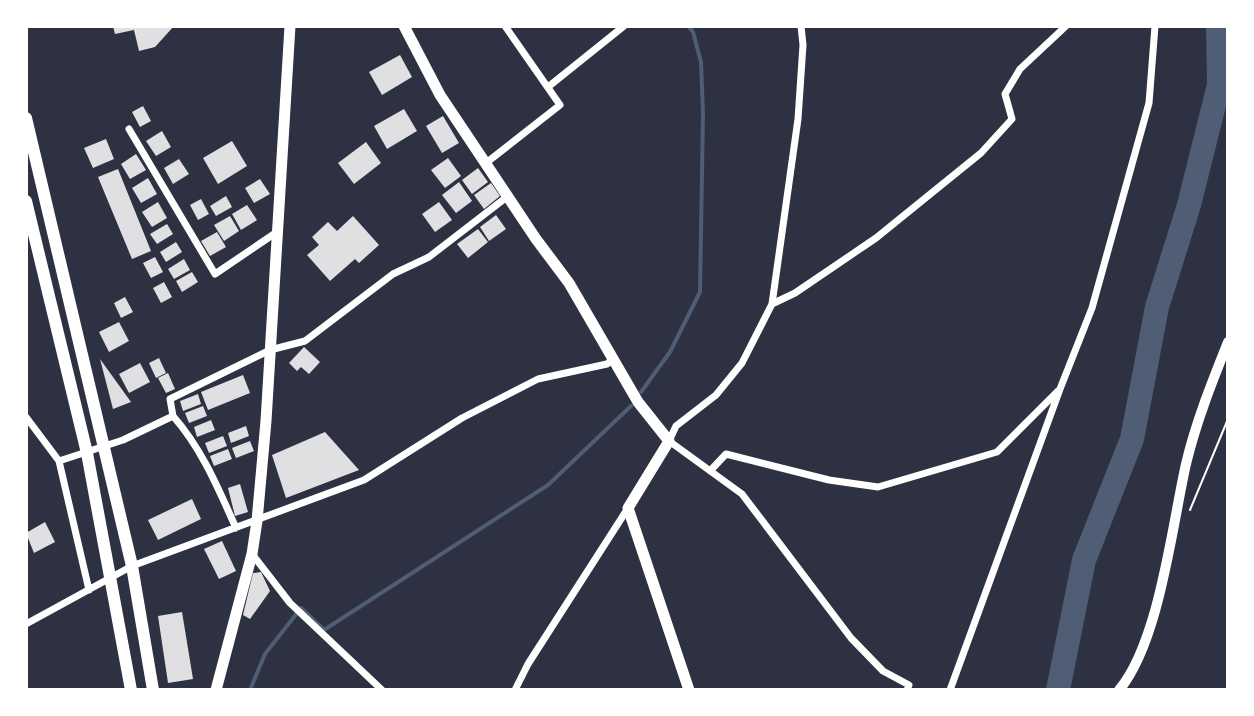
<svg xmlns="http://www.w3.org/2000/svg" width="1254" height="716" font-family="'Exo 2',sans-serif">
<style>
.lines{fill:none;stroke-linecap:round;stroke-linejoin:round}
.stream{stroke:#4f5d75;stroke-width:4}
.river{stroke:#4f5d75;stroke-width:24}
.building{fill:#e0e0e3}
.path{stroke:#fff;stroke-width:2}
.minor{stroke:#fff;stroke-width:7}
.secondary{stroke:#fff;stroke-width:10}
.primary{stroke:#fff;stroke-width:11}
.trunk{stroke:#fff;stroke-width:12}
</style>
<rect width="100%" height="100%" fill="#2d3142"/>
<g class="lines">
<path class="stream" d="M 641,392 L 670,352 L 700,292 L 703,113 L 701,62 L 693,32 L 688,26
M 250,690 L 265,654 L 301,608 L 324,630 L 548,485 L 631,406"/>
<path class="river" d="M 1058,690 L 1084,560 L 1132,439 L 1157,307 L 1189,205 L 1219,85 L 1218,26"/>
</g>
<path class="building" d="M 113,26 L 174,26 L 155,47 L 139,51 L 134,30 L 115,34 Z
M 400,55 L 412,77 L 382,95 L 369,72 Z
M 143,106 L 151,121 L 140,127 L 132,112 Z
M 404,109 L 417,131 L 387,149 L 374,126 Z
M 443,116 L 459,143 L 442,153 L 426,126 Z
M 162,131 L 171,147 L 156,156 L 146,141 Z
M 106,139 L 114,159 L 93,168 L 84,148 Z
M 232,141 L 247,166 L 218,184 L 203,158 Z
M 366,142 L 381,163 L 354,184 L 338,163 Z
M 136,154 L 146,170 L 130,179 L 121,164 Z
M 448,158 L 461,176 L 445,188 L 431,170 Z
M 179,159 L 189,174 L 173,184 L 164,168 Z
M 478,168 L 488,182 L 472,194 L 462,180 Z
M 118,169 L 151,251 L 132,259 L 98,177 Z
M 148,178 L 157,194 L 141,203 L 132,188 Z
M 260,179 L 270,194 L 254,203 L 245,188 Z
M 459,182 L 472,201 L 456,213 L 442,195 Z
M 491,183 L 500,196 L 484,209 L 474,195 Z
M 226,196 L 232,207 L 216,216 L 210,206 Z
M 201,199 L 209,214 L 198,220 L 190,205 Z
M 158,202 L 167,218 L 152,227 L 142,212 Z
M 439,202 L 452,220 L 435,232 L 422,214 Z
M 247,205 L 257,220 L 241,230 L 232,214 Z
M 496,215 L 506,229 L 489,241 L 480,227 Z
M 230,216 L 239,231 L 224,241 L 214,225 Z
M 353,216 L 379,245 L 359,263 L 355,259 L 330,281 L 307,255 L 319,245 L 312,237 L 328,222 L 337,231 Z
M 167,224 L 173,234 L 157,244 L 150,234 Z
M 478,229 L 488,242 L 468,258 L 457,244 Z
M 217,232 L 226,247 L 210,256 L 201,241 Z
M 176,242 L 182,252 L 166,262 L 160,252 Z
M 155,257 L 163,272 L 151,278 L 143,263 Z
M 184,259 L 190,270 L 174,279 L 168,269 Z
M 192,272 L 198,282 L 182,292 L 176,281 Z
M 164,282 L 172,297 L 161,303 L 153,288 Z
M 125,297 L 133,312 L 121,318 L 114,303 Z
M 119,322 L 129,341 L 109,352 L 99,332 Z
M 304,347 L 320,362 L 309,374 L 301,367 L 297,371 L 289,363 Z
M 159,358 L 166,373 L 156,378 L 149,363 Z
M 100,359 L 131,402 L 113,409 Z
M 140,363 L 150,382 L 129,393 L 119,374 Z
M 168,373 L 175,389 L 166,393 L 158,378 Z
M 243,375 L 250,393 L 208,410 L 201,392 Z
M 198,394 L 201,404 L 183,411 L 180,401 Z
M 203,406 L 207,416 L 189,423 L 185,413 Z
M 211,420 L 215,430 L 197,437 L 194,427 Z
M 246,426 L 249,436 L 231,443 L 228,433 Z
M 325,432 L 359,470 L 286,498 L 272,455 Z
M 223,436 L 227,446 L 209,453 L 205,443 Z
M 250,441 L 254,451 L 236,458 L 232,448 Z
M 228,449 L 232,459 L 214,466 L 210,456 Z
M 240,484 L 248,512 L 235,516 L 228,488 Z
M 192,499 L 201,519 L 158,540 L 148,520 Z
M 45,522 L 55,542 L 34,553 L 26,533 Z
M 222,541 L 236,571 L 219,579 L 204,549 Z
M 261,572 L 270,591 L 250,619 L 243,615 L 253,573 Z
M 182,612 L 193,679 L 168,683 L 158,616 Z"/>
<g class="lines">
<path class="path" d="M 1190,510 L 1228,419"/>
<path class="minor" d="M 801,26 L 803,45 L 798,119 L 772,304 L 742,363 L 716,395 L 676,426 L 669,441 L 742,494 L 851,638 L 883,671 L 909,685 L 907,690
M 548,87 L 624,26
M 129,129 L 215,274 L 277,232
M 486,163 L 560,105 L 505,26
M 772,304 L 795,293 L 876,238 L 981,153 L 1012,119 L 1005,94 L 1020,69 L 1066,26
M 173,416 C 202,449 218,488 236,528
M 26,417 L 59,461 L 123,440 L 173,416 L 170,399 L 270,350 L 305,341 L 393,274 L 429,257 L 508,196
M 59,461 L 89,590
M 710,471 L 726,454 L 829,480 L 878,487 L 997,452 L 1058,391
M 252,554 L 290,603 L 382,690
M 26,624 L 132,566 L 364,480 L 462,418 L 538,379 L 607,364 L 614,358
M 515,690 L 528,664 L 628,508
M 950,690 L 1060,389 L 1092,308 L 1149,103 L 1155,26"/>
<path class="secondary" d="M 1119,690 C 1159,643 1172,526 1186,464 C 1196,422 1212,382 1228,342"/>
<path class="primary" d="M 404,26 L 440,95 L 536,239 L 569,283 L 638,402 L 669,441 L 628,508 L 689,690
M 216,690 L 252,554 L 257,521 L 266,421 L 290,26"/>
<path class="trunk" d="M 26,118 L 132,566 L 153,690
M 26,201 L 87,453 L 131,690"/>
</g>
<rect width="1254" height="716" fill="none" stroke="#ffffff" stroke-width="56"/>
</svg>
